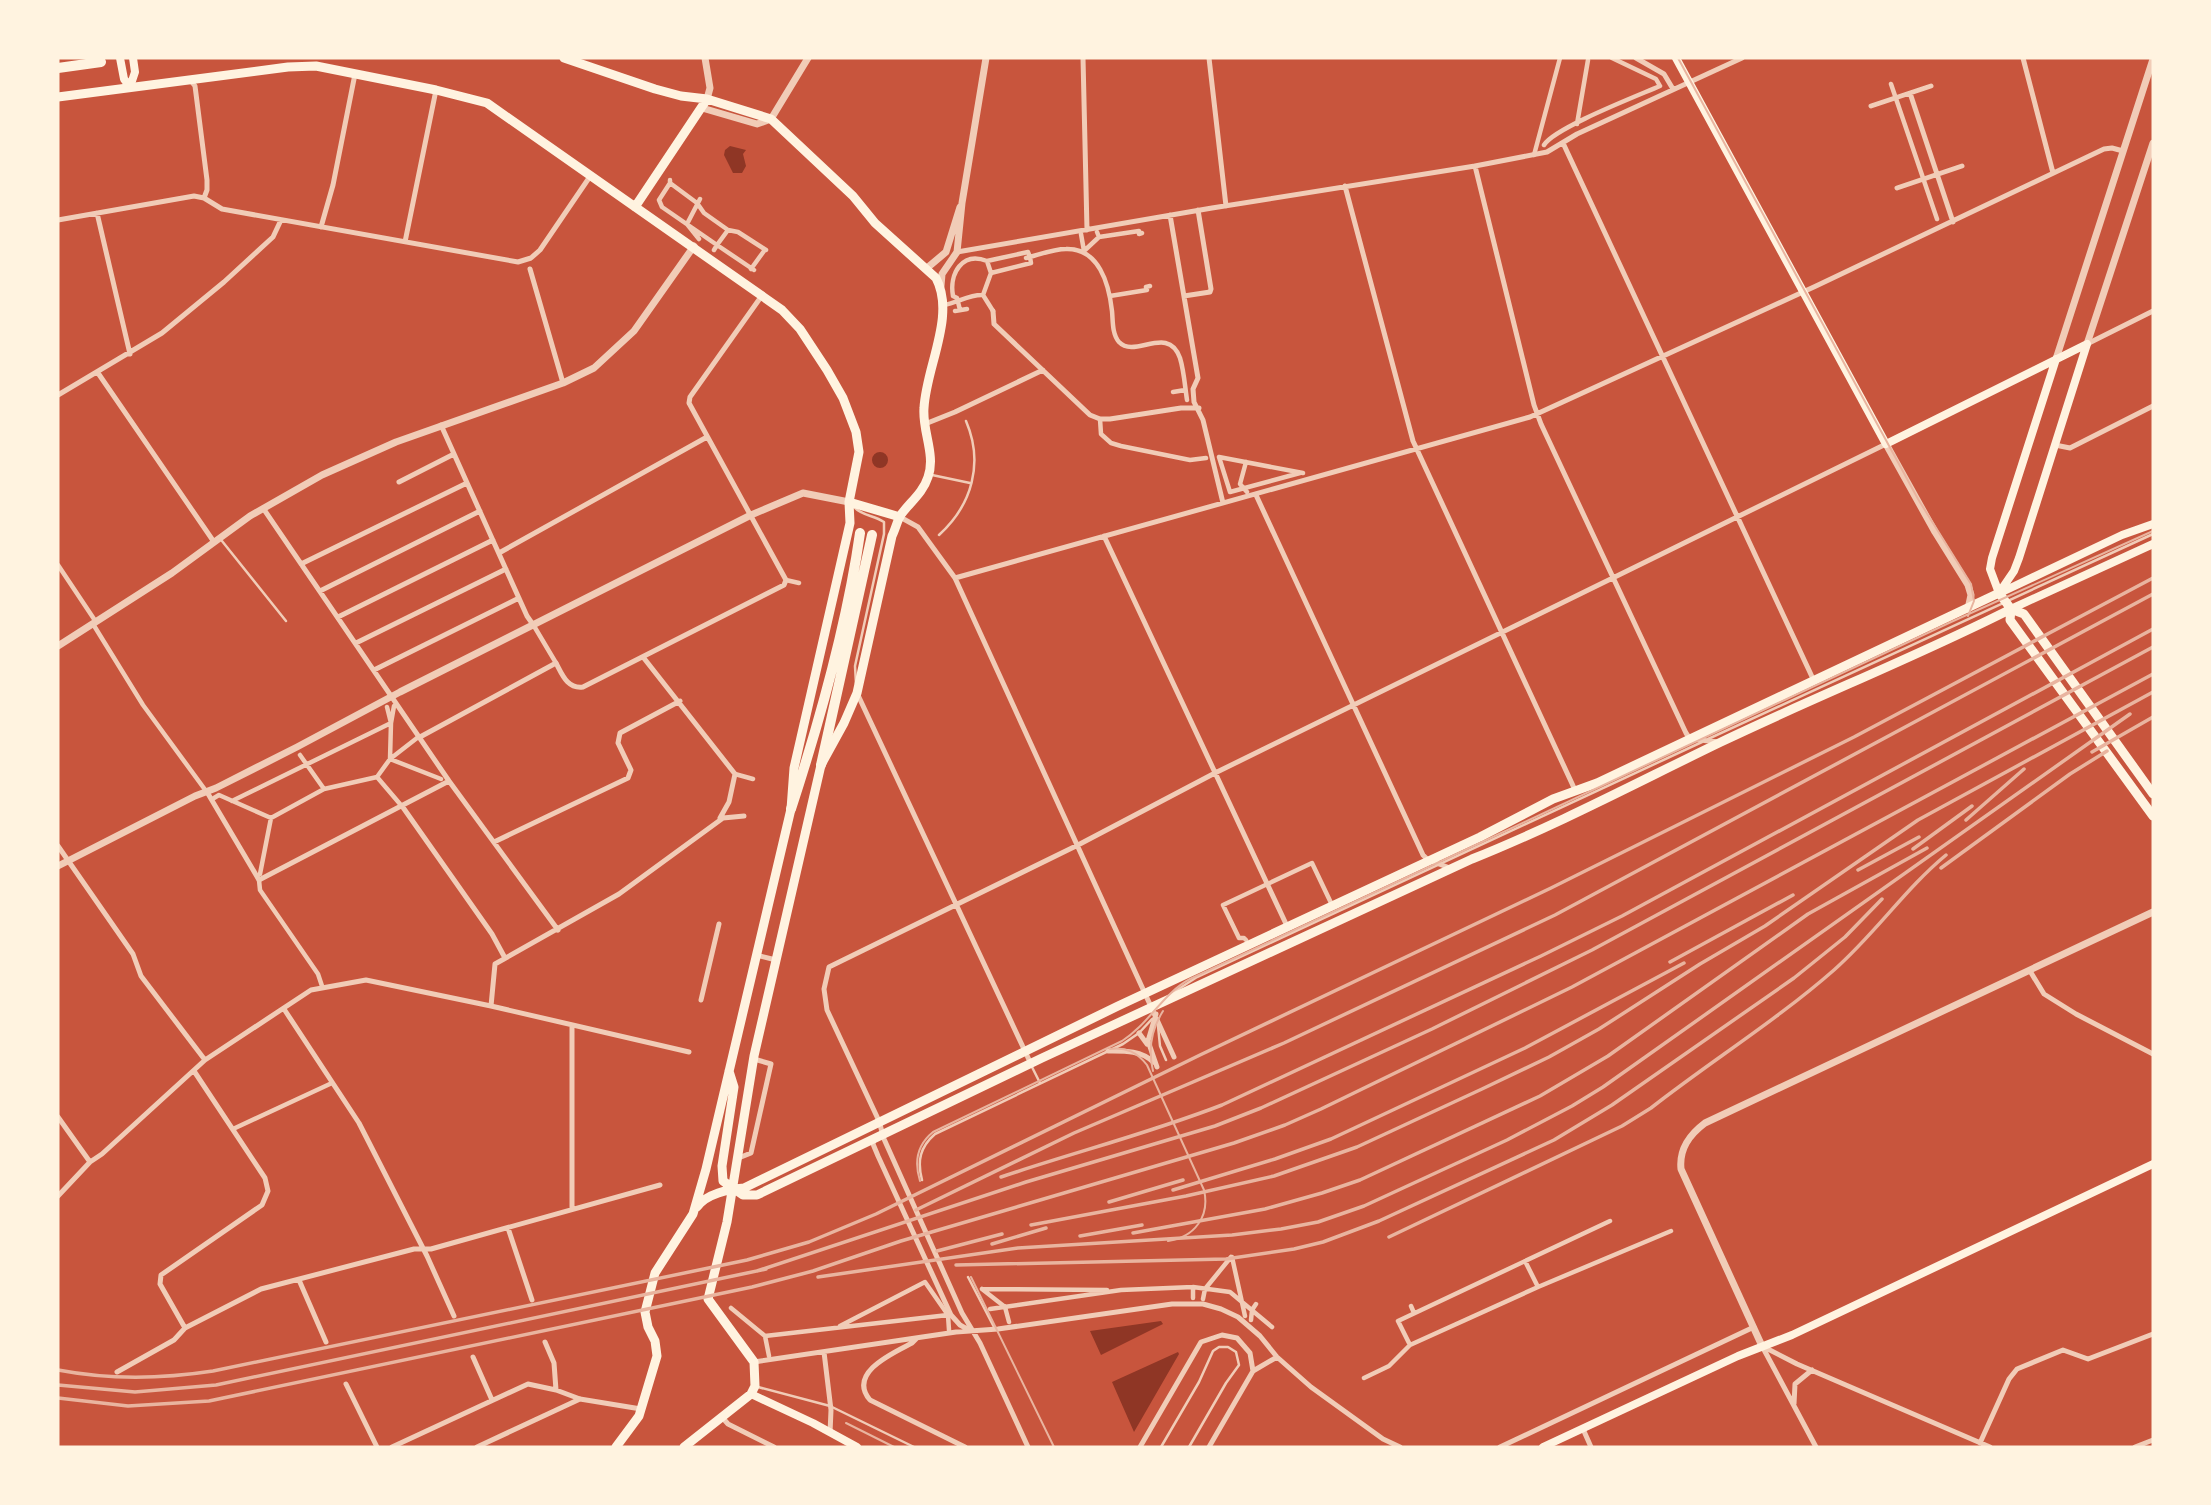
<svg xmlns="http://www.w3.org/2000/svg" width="2211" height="1505" font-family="Raleway,sans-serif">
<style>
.water{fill:#8f3625}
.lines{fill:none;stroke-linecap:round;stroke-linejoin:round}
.service{stroke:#f1ccb7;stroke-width:2.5}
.pedestrian{stroke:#f1ccb7;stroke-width:4.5}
.minor{stroke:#f1ccb7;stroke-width:5}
.tertiary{stroke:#f1ccb7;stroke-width:7}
.secondary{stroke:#fff3e0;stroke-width:8}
.primary{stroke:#fff3e0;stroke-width:9}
.trunk{stroke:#fff3e0;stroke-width:10}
.tram{stroke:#e9b49f;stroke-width:2}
.rail{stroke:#e9b49f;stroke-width:3.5}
</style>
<rect width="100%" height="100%" fill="#c8553d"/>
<path class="water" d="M 730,146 L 746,150 L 743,154 L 746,166 L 742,173 L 733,173 L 724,155 L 725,150 Z
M872 460a8 8 0 1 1 16 0a8 8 0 1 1-16 0Z
M 1161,1321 L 1163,1324 L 1101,1355 L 1090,1331 Z
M 1178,1352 L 1179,1354 L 1134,1432 L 1112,1382 Z"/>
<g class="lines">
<path class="service" d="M 932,475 L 970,483
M 854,507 C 862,516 874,515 884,522 L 884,534 L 855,666 L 856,684
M 939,535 C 972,505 984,463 966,421
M 222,541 L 286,621
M 1708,739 L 2153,534
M 1174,992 L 1197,977 L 1702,742
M 1158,1026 L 1160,1046 L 1166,1060
M 1032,1067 L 1040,1083
M 922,1180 C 917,1161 920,1147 935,1134 L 1123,1044 L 1139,1033 L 1152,1019
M 968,1277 L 995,1329
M 758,1387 L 830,1406 L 914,1447
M 1161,1447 L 1199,1382 L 1213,1351 L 1219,1347 L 1228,1347 L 1236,1352 L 1239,1365 L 1226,1383 L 1189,1447"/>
<path class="pedestrian" d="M 1891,84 L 1937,219
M 1577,124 L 1588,60
M 1544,145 C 1554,128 1637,96 1660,86 L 1656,79 L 1612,58
M 1534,155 L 1560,58
M 670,180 L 670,183 L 697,203 L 704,213 L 728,230 L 738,232 L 766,250
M 670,183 L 659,200 L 662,207 L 717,245 L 728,230
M 1081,234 L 1084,251
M 1099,237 L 1139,231 L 1139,234 L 1142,233
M 699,239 L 687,224 L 700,199
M 714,250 L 717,245 L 754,270
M 1084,251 L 1099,237 L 1097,232
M 751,269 L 764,251
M 991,273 L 1031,263 L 1030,257 C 1041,254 1054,249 1066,249 C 1099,248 1109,284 1112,311 C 1113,321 1112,334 1119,342 C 1135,359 1168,324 1180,358 C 1184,371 1185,387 1187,400
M 983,295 L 991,273 L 987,261
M 1110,296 L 1147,290 L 1146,287 L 1150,286
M 944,305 C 957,303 970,294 983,295 L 993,311
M 960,310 L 957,298 L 953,296 C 949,274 962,251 987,261 L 1028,252 L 1030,257 L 1026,258
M 955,311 L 967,309
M 1173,392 L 1185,390
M 1100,419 L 1101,434 L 1111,443 L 1121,446 L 1190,460 L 1206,458
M 1246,462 L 1240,484 L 1247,492
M 1230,492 L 1219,457 L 1303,473
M 1230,492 L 1300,473
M 58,565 L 96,622
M 786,580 L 799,583
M 93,624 L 143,705 L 206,791
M 534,626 L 556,663
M 417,738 L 390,759 L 441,779
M 300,755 L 324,789
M 735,774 L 753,779
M 377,777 L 400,804
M 214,798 L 219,795 L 271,818
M 232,801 L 391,723 L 394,706
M 260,874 L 271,818 L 324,789 L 377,777 L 390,759 L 391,723 L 387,707
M 259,880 L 260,890 L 318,974 L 322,986
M 1246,940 L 1244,938 L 1239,938 L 1223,905 L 1312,863 L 1332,905
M 233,1129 L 332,1083
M 1610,1221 L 1398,1321 L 1410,1345 L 1538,1287 L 1671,1231
M 1232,1257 L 1245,1316
M 1525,1261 L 1538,1287
M 1193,1287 L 1230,1292 L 1272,1327
M 982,1289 L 1107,1290
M 982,1289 L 1005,1307 L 1009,1322
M 1203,1299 L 1205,1289 L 1231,1257
M 1411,1306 L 1414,1313
M 731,1308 L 765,1336 L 769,1356
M 990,1309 L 1121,1290 L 1193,1287 L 1193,1298
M 1251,1320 L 1252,1310 L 1256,1304
M 840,1326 L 925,1282 L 948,1315 L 949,1330
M 765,1336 L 948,1315
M 1364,1378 L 1389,1366 L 1410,1345"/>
<path class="minor" d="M 1083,58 L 1087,230
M 1209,58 L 1226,206
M 1636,58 L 1664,74 L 1673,89
M 2023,58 L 2053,173
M 191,81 L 195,86 L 207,180 L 207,190 L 204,198
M 1910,93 L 1953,222
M 1871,106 L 1931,86
M 1563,143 L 1814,681
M 1475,166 L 1534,405 L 1541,424 L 1686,733 L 1690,739 L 1719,742
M 1345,186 L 1413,441 L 1575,790
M 1897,188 L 1962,166
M 97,213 L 130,354
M 1170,215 L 1198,378 L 1193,389 L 1194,402 L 1203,420 L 1223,503
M 58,220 L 194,196 L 204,198 L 222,209 L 518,262 L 531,258 L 540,250 L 591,175
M 321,227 L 333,185 L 355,74
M 405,242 L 436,90
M 957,252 L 1212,208 L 1475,166 L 1547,152 L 1577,134 L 1742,58
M 530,269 L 563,383
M 1184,296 L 1210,292 L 1211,289 L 1198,210
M 993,311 L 994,324 L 1090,415 L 1100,419 L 1110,419 L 1181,408 L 1199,408
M 2087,344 L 2153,311
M 98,373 L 214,542
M 58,395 L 162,333 L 224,282 L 273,237 L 281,220
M 925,424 L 955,412 L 1043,370
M 441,425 L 527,616 L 534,626
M 2055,445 L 2070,448 L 2153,406
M 399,482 L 454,454
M 1256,495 L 1423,855 L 1428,860 L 1450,868
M 263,508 L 449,781 L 558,930
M 900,517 L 918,527 L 955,578 L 1174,1057
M 1104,536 L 1287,926
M 499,553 L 707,437
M 301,564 L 467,483
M 955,578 L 1530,417 L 1816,286 L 2104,149 L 2112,148 L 2123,151
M 320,591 L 480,511
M 338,617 L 493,540
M 356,643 L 506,569
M 643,657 L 735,774 L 729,802 L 720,818
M 374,670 L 519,598
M 857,693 L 1031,1064
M 420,737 L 556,663 C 562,674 567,689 583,687 L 784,585 L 786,580 L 689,403 L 690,397 L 763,294
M 207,792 L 259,880 L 449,781
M 402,806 L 492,934 L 505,958
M 494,842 L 628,778 L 631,770 L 618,743 L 620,733 L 680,701
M 58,846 L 133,954 L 141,976 L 205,1060
M 756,955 L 776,960
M 2030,971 L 2044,994 L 2076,1014 L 2153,1054
M 701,1000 L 719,924
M 491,1006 L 495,964 L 619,894 L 723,818 L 744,816
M 284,1009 L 359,1123 L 427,1256 L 454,1316
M 1156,1014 L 1148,1041 L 1157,1067
M 572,1025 L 572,1209
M 1139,1033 L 1147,1044
M 1108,1051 C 1123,1051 1141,1050 1153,1062
M 58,1117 L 90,1162
M 874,1139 L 873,1144 L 878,1156 L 951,1315 L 960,1325 L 969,1330
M 736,1159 L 751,1153 L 771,1064 L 754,1059
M 58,1196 L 90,1162 L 102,1154 L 205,1060 L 311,990 L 366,980 L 491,1006 L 689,1052
M 508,1228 L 532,1300
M 299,1280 L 326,1342
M 185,1328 L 160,1284 L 161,1275 L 262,1205 L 268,1191 L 265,1178 L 194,1071
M 916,1339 L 912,1343 C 893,1353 847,1373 870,1400 L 965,1447
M 545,1342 L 554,1363 L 556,1390
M 1762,1346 L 1797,1364 L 1990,1447
M 1762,1346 L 1816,1447
M 824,1352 L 831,1410 L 830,1433
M 473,1357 L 492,1400
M 754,1362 L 956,1332 L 998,1329 L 1172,1304 L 1203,1304 L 1221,1309 L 1238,1317 L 1260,1336 L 1277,1357 L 1311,1387 L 1383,1439 L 1400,1447
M 117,1372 L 174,1340 L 185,1328 L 261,1289 L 414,1249 L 431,1249 L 660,1185
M 346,1384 L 377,1447
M 1794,1404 L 1795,1384 L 1812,1370
M 721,1416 L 728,1424 L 774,1447
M 1583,1429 L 1591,1447
M 1980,1443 L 2009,1379 L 2017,1369 L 2063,1350 L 2088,1359 L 2153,1334
M 392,1447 L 528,1384 L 556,1390 L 580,1399 L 641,1409
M 477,1447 L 580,1399
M 1028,1447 L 980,1343 L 962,1313 L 884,1139 L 879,1121 L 827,1010 L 824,989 L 829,967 L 1078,845 L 1215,773 L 1886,444
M 1140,1447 L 1201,1342 L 1222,1335 L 1237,1338 L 1250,1353 L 1253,1371
M 1209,1447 L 1253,1371 L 1277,1357
M 1500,1447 L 1754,1327
M 2135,1447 L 2153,1440"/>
<path class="tertiary" d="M 705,58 L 710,88 L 707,99
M 702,108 L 757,124 L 771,119 L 808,58
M 927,268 L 946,252 L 960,207
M 941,286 L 942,274 L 957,252 L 962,203 L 986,58
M 2087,344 L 2153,143
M 2056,359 L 2153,59
M 1886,444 L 1935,532 L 1968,585 L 1971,595 L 1968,609
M 58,646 L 172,573 L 250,516 L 322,475 L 396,442 L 563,383 L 594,368 L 634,331 L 694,246
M 58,866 L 195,796 L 216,788 L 297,747 L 400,692 L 751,515 L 803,493 L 849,502
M 1762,1346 L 1681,1169 C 1679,1149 1689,1135 1705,1123 L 2153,912"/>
<path class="secondary" d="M 120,58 L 124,79 L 130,87 L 135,72 L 133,58
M 1676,58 L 1886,444 L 2087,344
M 2002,592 L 2122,535 L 2153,524
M 1999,593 L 2014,571 L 2019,558 L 2087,344
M 1999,593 L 1990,569 L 1992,558 L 2056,359
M 2011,609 L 2153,544
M 751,1394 L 813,1423 L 857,1447
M 1543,1447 L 1738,1356 L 1792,1335 L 2153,1164"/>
<path class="primary" d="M 564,58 L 655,89 L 681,96 L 707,99 L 771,119 L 853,196 L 875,223 L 936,278 C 956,316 926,367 924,408 C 922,431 936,455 928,477 C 923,493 909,503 900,516 C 897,522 895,530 892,536 L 857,693 L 844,723 L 821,765 L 754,1056 L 727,1222 L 708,1299 L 754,1362 L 755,1386 L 751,1394 L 684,1447
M 58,97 L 288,67 L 316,66 L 436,90 L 487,103 L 782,310 L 800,329 L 827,370 L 843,398 L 856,432 L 859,452 L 849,502 L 850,523 L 794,768 L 791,809 L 706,1169 L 693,1214 L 655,1273 L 645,1312 L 648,1327 L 655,1341 L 657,1356 L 639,1416 L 616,1447
M 635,207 L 707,99
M 849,502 L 900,517
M 2011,609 L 2010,620 L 2153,816
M 2011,609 L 2024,614 L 2153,794
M 729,1071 L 734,1087 L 722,1166 L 723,1181 L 743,1195 L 757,1195 L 1042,1058 L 1472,859 C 1557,825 1638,782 1721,742 C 1817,696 1916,657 2011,609
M 697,1207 C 706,1194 729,1189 744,1188 L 1118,1006 L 1480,837 L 1553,799 L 1597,783 L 1999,593 L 2011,609"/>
<path class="trunk" d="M 58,68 L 101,62
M 821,765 L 872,535
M 791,809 C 820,720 847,625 860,533"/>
<path class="tram" d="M 1678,58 L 1918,499 L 1971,584 L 1974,601 L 1968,616
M 1110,1049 C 1126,1047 1137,1052 1147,1065 L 1204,1190 C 1210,1216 1195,1237 1168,1241
M 1153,1071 C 1148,1050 1151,1030 1163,1011
M 920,1181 C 914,1162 917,1145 933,1132 L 1122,1041 C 1149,1024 1162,994 1190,979 L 1951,622 L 2153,531
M 971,1277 L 1054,1447
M 846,1423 L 894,1447"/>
<path class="rail" d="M 2092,752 L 2153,717
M 1966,820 L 2024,769
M 1913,849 L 1972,806
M 1941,868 L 2070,774 L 2107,751
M 1858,870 L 1919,837
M 1670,962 L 1793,895
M 1001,1177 C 1075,1152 1150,1133 1222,1105 L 1541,956 L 1622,916 L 2153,629
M 1173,1190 L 1275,1159 L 1331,1139 L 1525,1048 L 1684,963
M 1109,1202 L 1183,1180
M 916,1210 L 1074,1133 L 1284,1043 L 1555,915 L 2153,594
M 1031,1225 L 1186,1196 L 1274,1176 L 1357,1147 L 1482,1089 L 1549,1057 L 1599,1029 L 1700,964 L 1765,926 L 1918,820 L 2153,692
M 1133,1233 L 1265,1209 L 1322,1193 L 1360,1180 L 1540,1096 L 1608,1056 L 1808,914 L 1927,848
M 1080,1236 L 1142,1225
M 1389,1237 L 1622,1126 L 1651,1108 C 1711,1061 1777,1020 1834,970 C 1875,934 1905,889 1946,855
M 992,1244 L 1046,1228
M 937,1251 L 1002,1234
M 956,1265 L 1226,1259 L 1294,1249 L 1323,1242 L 1379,1221 L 1554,1140 L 1612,1105 L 1794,978 L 1845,937 L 1882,899
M 757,1271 L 1026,1182 L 1215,1126 L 1261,1108 L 1432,1029 L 1592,950 L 2153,647
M 818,1277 L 1018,1248 L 1232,1235 L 1281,1229 L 1318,1222 L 1364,1206 L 1507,1140 L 1572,1106 L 1603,1087 L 2130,714
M 58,1370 C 110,1380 161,1379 213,1371 L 747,1260 L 809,1242 L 876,1214 L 1200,1055 L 1551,888 L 1854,737 L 2153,578
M 58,1385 L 135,1392 L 216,1385 L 766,1269
M 58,1398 L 128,1406 L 209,1401 L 752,1287 L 813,1271 L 901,1241 L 1234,1143 L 1285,1125 L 1321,1109 L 1572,987 L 2153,674"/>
</g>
<rect width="2211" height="1505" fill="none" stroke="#fff3e0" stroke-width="119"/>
</svg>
